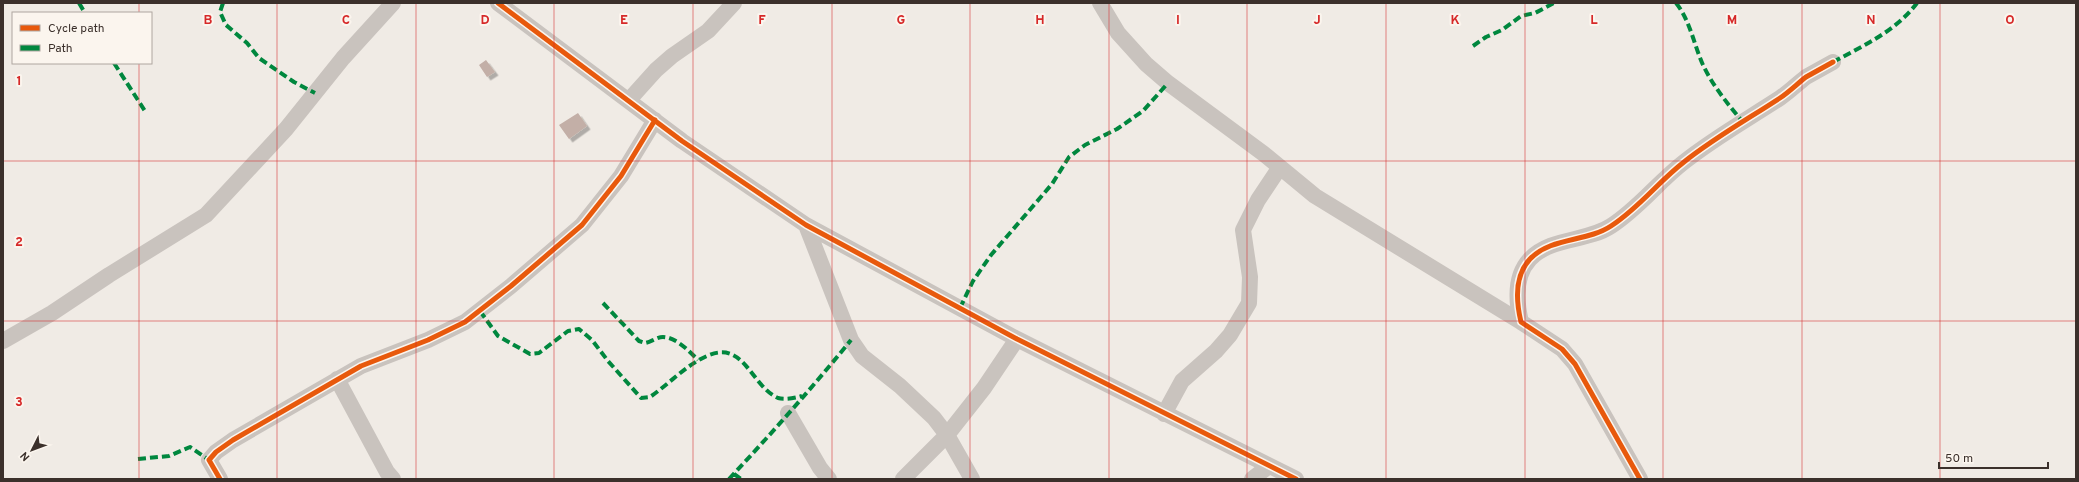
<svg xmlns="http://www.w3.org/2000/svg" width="2079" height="482" font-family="Overpass,sans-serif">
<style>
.building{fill:#c3afa7;filter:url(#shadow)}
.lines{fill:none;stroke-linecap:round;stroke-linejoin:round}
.minor{stroke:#c9c3be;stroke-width:16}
.quiet{stroke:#00873e;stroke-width:4;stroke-dasharray:8 4;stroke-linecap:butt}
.cycleway-casing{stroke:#fbf5ee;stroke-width:8}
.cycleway{stroke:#e8590c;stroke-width:5}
.grid{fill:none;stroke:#d62828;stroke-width:1;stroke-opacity:0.55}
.grid-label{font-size:13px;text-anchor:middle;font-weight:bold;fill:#d62828;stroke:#fbf5ee;stroke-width:4;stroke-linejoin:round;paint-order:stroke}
</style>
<defs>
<filter id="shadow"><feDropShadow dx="3.5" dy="3.5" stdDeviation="0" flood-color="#0004"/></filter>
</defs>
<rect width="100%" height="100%" fill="#f0ebe5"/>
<path class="building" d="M 486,60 L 495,72 L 487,77 L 479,65 Z
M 578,113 L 587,126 L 569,139 L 559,125 Z"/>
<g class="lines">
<path class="minor" d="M 498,3 L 682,141 L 806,225 L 1017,339 L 1296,479
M 1100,3 L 1118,33 L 1146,64 L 1168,83 L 1264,154 L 1315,196 L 1521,322
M 629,100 L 656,70 L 672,56 L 708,31 L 734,3
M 806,225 L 851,340 L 862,356 L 900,386 L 934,418 L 947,435 L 972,479
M 3,341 L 52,313 L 109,275 L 206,215 L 286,129 L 343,58 L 393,3
M 337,379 L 387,472 L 393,479
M 788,413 L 820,468 L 829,479
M 1164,414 L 1182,381 L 1216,351 L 1230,335 L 1249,303 L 1250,277 L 1243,230 L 1258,200 L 1280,167
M 220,479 L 209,460 L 216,452 L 233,440 L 361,366 L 428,340 L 465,322 L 511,286 L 582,225 L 621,176 L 655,120
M 903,479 L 947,435 L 984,388 L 1017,339
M 1252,479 L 1269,466
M 1640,479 L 1575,364 L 1562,349 L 1521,322 C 1516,301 1514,276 1530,259 C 1551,237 1587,242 1611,226 C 1639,208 1658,182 1684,162 C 1714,138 1748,119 1780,98 C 1789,92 1797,84 1806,77 C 1815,72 1824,67 1833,62"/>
<path class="quiet" d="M 79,3 L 85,13
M 223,3 L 220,12 L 226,25 L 247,43 L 259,58 L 294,82 L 315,93
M 1676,3 C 1690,20 1694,45 1703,65 C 1713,86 1727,103 1742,121
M 1473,46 L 1486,37 L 1502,30 L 1521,16 L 1535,13 L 1554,3
M 1833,62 C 1863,46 1896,31 1917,3
M 114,63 L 145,111
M 603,303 L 639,341 L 645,343 C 651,342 657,337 663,337 C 676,337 690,352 698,360
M 960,308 L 973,281 L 991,255 L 1052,184 L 1069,157 L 1085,145 L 1117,129 L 1143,111 L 1168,83
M 480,311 L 498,336 L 530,354 L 539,353 L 568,331 L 579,329 L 592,340 L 608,361 L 641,398 L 650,397 C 669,384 686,365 707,356 C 744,339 751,386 778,398 C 785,400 795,398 802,396
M 138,459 L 169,456 L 190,447 L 209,460
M 734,474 L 741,479
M 729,479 C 771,434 812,388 851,340"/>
<defs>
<path id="cycleway" d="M 498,3 L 682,141 L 806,225 L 1017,339 L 1296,479
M 220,479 L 209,460 L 216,452 L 233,440 L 361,366 L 428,340 L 465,322 L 511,286 L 582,225 L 621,176 L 655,120
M 1640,479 L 1575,364 L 1562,349 L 1521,322 C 1516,301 1514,276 1530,259 C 1551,237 1587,242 1611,226 C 1639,208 1658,182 1684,162 C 1714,138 1748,119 1780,98 C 1789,92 1797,84 1806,77 C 1815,72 1824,67 1833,62"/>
</defs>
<use href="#cycleway" class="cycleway-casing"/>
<use href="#cycleway" class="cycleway"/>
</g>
<path class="grid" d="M 139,3 L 139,13M 277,3 L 277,479M 416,3 L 416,479M 554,3 L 554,479M 693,3 L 693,479M 832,3 L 832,479M 970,3 L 970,479M 1109,3 L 1109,479M 1247,3 L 1247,479M 1386,3 L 1386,479M 1525,3 L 1525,479M 1663,3 L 1663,479M 1802,3 L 1802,479M 1940,3 L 1940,479M 139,63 L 139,479M 3,161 L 2076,161M 3,321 L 2076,321"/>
<g class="grid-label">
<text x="208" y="24">B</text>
<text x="346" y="24">C</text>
<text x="485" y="24">D</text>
<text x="624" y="24">E</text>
<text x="762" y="24">F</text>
<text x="901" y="24">G</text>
<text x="1040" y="24">H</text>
<text x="1178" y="24">I</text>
<text x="1317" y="24">J</text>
<text x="1455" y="24">K</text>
<text x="1594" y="24">L</text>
<text x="1732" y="24">M</text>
<text x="1871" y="24">N</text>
<text x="2010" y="24">O</text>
<text x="19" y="85">1</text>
<text x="19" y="246">2</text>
<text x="19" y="406">3</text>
</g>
<rect width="2079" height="482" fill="none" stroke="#3b302b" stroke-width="8"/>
<rect x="12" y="12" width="140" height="52" fill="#fbf5ee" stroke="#aea6a0"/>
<rect x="20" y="25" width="20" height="6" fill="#e8590c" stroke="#aea6a0"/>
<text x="48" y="32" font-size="12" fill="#3b302b">Cycle path</text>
<rect x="20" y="45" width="20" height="6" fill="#00873e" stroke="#aea6a0"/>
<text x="48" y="52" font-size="12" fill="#3b302b">Path</text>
<g transform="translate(32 450) rotate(228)" stroke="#fbf5ee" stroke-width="3" paint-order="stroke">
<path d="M0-3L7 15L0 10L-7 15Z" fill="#3b302b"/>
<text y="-6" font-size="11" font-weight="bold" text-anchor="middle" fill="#3b302b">N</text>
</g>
<path d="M1939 462v6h109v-6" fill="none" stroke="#3b302b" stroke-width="2"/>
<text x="1945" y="462" font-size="12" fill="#3b302b" stroke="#fbf5ee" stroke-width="3" paint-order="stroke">50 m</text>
</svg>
